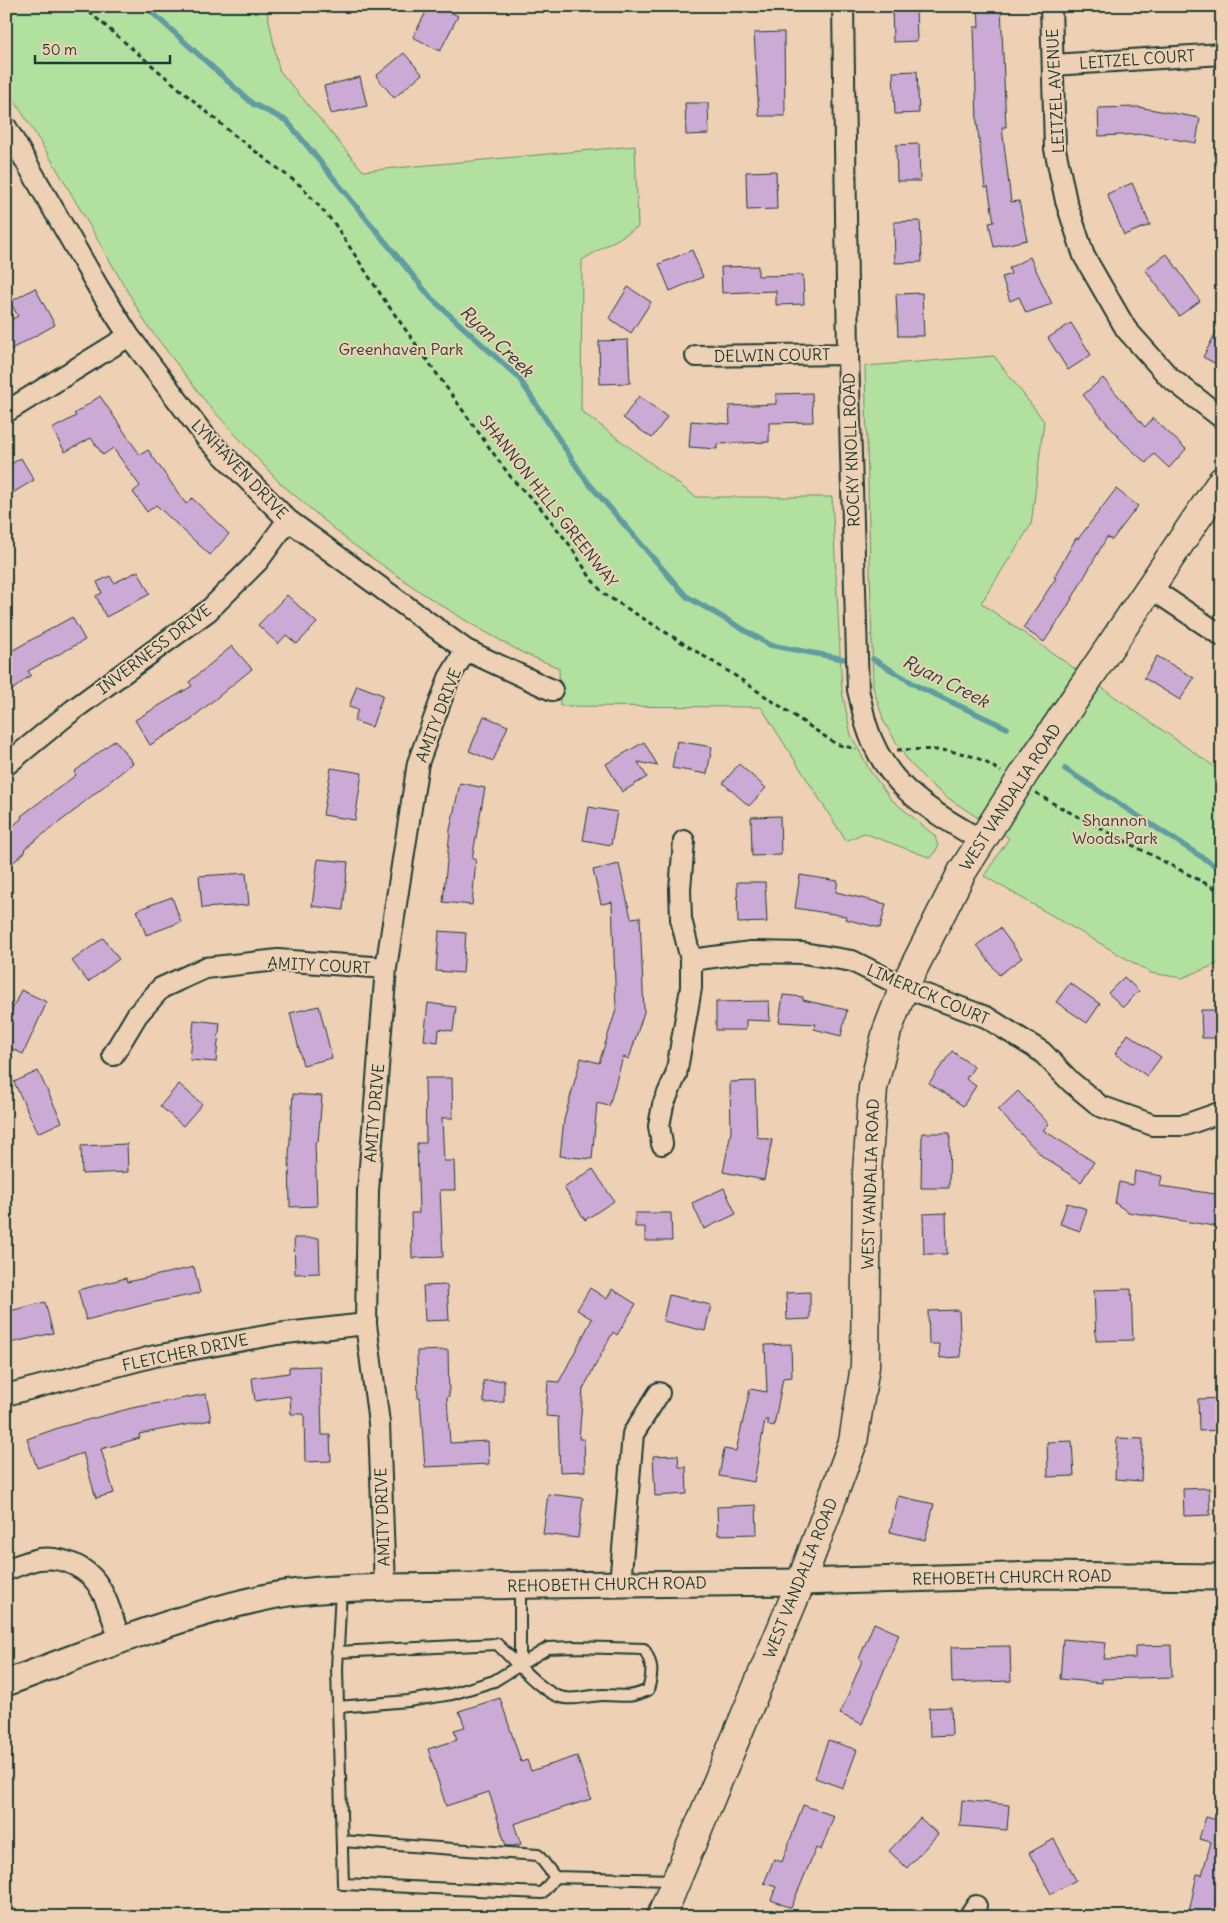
<svg xmlns="http://www.w3.org/2000/svg" width="1228" height="1923" font-family="Delius,sans-serif">
<style>
.green{fill:#b2e09f;stroke:#688e6a}
.lines{fill:none;stroke-linecap:round;stroke-linejoin:round}
.stream{stroke:#609ca1;stroke-width:5.5}
.building{fill:#cbaad5;stroke:#1f3d34}
.service-casing{stroke:#1f3d34;stroke-width:14}
.minor-casing{stroke:#1f3d34;stroke-width:24}
.tertiary-casing{stroke:#1f3d34;stroke-width:29}
.secondary-casing{stroke:#1f3d34;stroke-width:31}
.path{stroke:#1f3d34;stroke-width:3;stroke-dasharray:5 4;stroke-linecap:butt}
.service{stroke:#eed0b4;stroke-width:10}
.minor{stroke:#eed0b4;stroke-width:20}
.tertiary{stroke:#eed0b4;stroke-width:25}
.secondary{stroke:#eed0b4;stroke-width:28}
.labels{text-anchor:middle;dominant-baseline:central;stroke-width:4;stroke-linejoin:round;paint-order:stroke}
.street-label{font-size:16px;fill:#1f3d34;stroke:#eed0b4}
.park-label{font-size:16px;fill:#264539;stroke:#eed0b4}
.water-label{font-size:18px;font-style:italic;fill:#24453d;stroke:#eed0b4}
</style>
<rect width="100%" height="100%" fill="#eed0b4"/>
<filter id="ink" filterUnits="userSpaceOnUse"><feTurbulence type="fractalNoise" baseFrequency=".02" numOctaves="2"/><feDisplacementMap in="SourceGraphic" scale="10" xChannelSelector="R" yChannelSelector="G"/><feConvolveMatrix kernelMatrix="1 2 1 2 8 2 1 2 1" color-interpolation-filters="sRGB"/></filter>
<g filter="url(#ink)">
<path class="green" d="M 6,6 L 266,6 L 279,70 L 363,171 L 635,146 L 638,227 L 582,260 L 581,411 L 696,497 L 832,497 L 842,691 L 851,735 L 870,771 L 891,799 L 935,836 L 938,847 L 931,858 L 864,833 L 846,841 L 761,707 L 560,706 L 559,668 L 523,653 L 473,625 L 422,593 L 351,543 L 279,482 L 210,407 L 147,325 L 54,164 L 6,87 Z
M 994,356 L 1044,421 L 1031,525 L 981,603 L 1222,772 L 1222,962 L 1182,978 L 1151,973 L 984,876 L 1009,838 L 948,798 L 929,783 L 908,761 L 884,722 L 873,687 L 865,366 Z"/>
<g class="lines">
<path class="stream" d="M 145,6 L 253,104 L 287,121 L 431,298 L 519,378 L 585,479 L 686,596 L 770,645 L 844,659
M 873,659 L 919,687 L 1007,728
M 1065,769 L 1222,870"/>
</g>
<path class="building" d="M 429,6 L 438,6 L 458,16 L 440,51 L 413,37 Z
M 892,6 L 916,6 L 917,41 L 893,42 Z
M 978,6 L 1001,6 L 1006,127 L 1002,127 L 1011,202 L 1019,201 L 1027,240 L 994,247 L 989,223 L 994,222 L 988,187 L 985,188 L 977,123 L 974,27 L 979,27 Z
M 784,32 L 785,116 L 759,116 L 754,33 Z
M 404,53 L 422,74 L 394,98 L 376,76 Z
M 917,71 L 919,113 L 895,114 L 893,72 Z
M 360,77 L 367,106 L 331,114 L 324,86 Z
M 685,103 L 708,103 L 709,134 L 686,135 Z
M 1138,107 L 1200,118 L 1196,143 L 1145,134 L 1099,136 L 1098,108 Z
M 919,144 L 920,181 L 897,181 L 896,145 Z
M 776,171 L 777,209 L 747,210 L 746,172 Z
M 1132,183 L 1150,225 L 1124,235 L 1107,194 Z
M 920,221 L 922,262 L 895,263 L 894,222 Z
M 692,250 L 703,277 L 670,291 L 659,264 Z
M 1167,254 L 1200,301 L 1179,316 L 1145,269 Z
M 1030,257 L 1052,304 L 1026,313 L 1019,297 L 1010,301 L 1002,277 L 1011,274 L 1009,268 Z
M 758,266 L 758,276 L 803,275 L 804,304 L 776,305 L 776,291 L 722,293 L 721,267 Z
M 628,287 L 651,302 L 631,333 L 609,318 Z
M 35,288 L 55,325 L 6,352 L 6,322 L 18,316 L 10,302 Z
M 922,293 L 924,336 L 898,336 L 896,294 Z
M 1222,321 L 1222,367 L 1203,357 Z
M 1071,323 L 1091,355 L 1068,370 L 1048,338 Z
M 628,340 L 630,383 L 600,384 L 599,341 Z
M 1103,378 L 1145,427 L 1153,418 L 1186,449 L 1169,468 L 1154,454 L 1146,463 L 1122,441 L 1083,395 Z
M 812,393 L 813,422 L 769,423 L 769,442 L 717,444 L 717,449 L 689,447 L 691,421 L 730,424 L 729,406 L 776,404 L 776,394 Z
M 100,396 L 140,455 L 148,450 L 186,504 L 192,498 L 229,534 L 210,555 L 156,505 L 147,512 L 133,492 L 140,486 L 113,448 L 103,455 L 91,438 L 65,452 L 52,429 L 76,416 L 74,414 Z
M 639,396 L 667,417 L 652,438 L 623,418 Z
M 21,458 L 34,480 L 6,497 L 6,467 Z
M 1116,489 L 1138,506 L 1112,540 L 1107,537 L 1066,609 L 1044,642 L 1023,628 L 1056,578 L 1054,577 L 1076,538 L 1078,539 Z
M 138,571 L 150,594 L 106,617 L 96,596 L 102,593 L 97,582 L 110,576 L 114,583 Z
M 287,595 L 317,623 L 297,644 L 286,635 L 278,644 L 258,625 Z
M 72,617 L 85,640 L 28,671 L 31,675 L 6,695 L 6,654 Z
M 232,646 L 252,669 L 192,718 L 193,719 L 150,745 L 135,720 L 192,686 L 189,682 Z
M 1157,656 L 1194,678 L 1180,700 L 1144,678 Z
M 357,685 L 383,695 L 372,727 L 354,721 L 358,710 L 349,707 Z
M 484,716 L 508,726 L 493,761 L 469,751 Z
M 115,740 L 133,763 L 78,807 L 78,808 L 24,849 L 26,851 L 6,869 L 6,832 L 22,818 L 21,816 L 76,775 L 74,772 Z
M 677,741 L 712,747 L 707,774 L 672,768 Z
M 644,742 L 658,766 L 638,762 L 647,777 L 622,792 L 606,764 Z
M 739,764 L 766,788 L 749,806 L 723,783 Z
M 331,768 L 362,773 L 355,820 L 323,815 Z
M 460,783 L 485,788 L 472,859 L 476,859 L 472,905 L 443,902 L 450,830 Z
M 589,807 L 617,812 L 611,845 L 583,840 Z
M 780,816 L 781,855 L 752,856 L 751,817 Z
M 318,859 L 348,862 L 343,910 L 312,906 Z
M 619,864 L 631,918 L 640,917 L 644,1012 L 629,1059 L 623,1057 L 609,1106 L 597,1103 L 592,1159 L 560,1156 L 564,1120 L 581,1058 L 599,1063 L 616,1010 L 612,902 L 601,904 L 593,870 Z
M 246,873 L 249,905 L 202,908 L 199,876 Z
M 800,875 L 838,881 L 836,892 L 886,904 L 880,928 L 845,919 L 846,916 L 795,908 Z
M 737,882 L 765,882 L 767,922 L 738,923 Z
M 172,897 L 181,922 L 146,935 L 137,910 Z
M 1000,928 L 1022,958 L 999,975 L 977,945 Z
M 439,931 L 466,933 L 463,973 L 436,971 Z
M 103,938 L 119,959 L 88,982 L 72,961 Z
M 1124,977 L 1139,991 L 1123,1007 L 1108,993 Z
M 1070,983 L 1100,1004 L 1087,1023 L 1056,1002 Z
M 21,990 L 47,1002 L 23,1054 L 6,1046 L 6,1023 Z
M 783,995 L 803,997 L 803,1000 L 847,1010 L 841,1036 L 814,1029 L 816,1024 L 779,1022 Z
M 769,1001 L 770,1021 L 746,1020 L 746,1030 L 716,1030 L 716,1002 Z
M 428,1003 L 456,1007 L 453,1031 L 439,1029 L 438,1042 L 424,1040 Z
M 319,1006 L 332,1058 L 303,1065 L 290,1013 Z
M 1201,1010 L 1222,1010 L 1222,1038 L 1202,1038 Z
M 194,1020 L 220,1023 L 216,1062 L 190,1060 Z
M 1128,1034 L 1161,1057 L 1147,1076 L 1115,1054 Z
M 952,1051 L 974,1067 L 966,1079 L 976,1086 L 963,1106 L 929,1083 Z
M 38,1071 L 62,1122 L 38,1133 L 14,1082 Z
M 425,1078 L 452,1078 L 453,1118 L 442,1118 L 444,1161 L 454,1161 L 455,1190 L 440,1190 L 443,1257 L 412,1258 L 411,1213 L 419,1213 L 417,1143 L 426,1143 Z
M 755,1081 L 757,1137 L 772,1140 L 764,1180 L 723,1172 L 731,1132 L 730,1082 Z
M 179,1084 L 202,1104 L 183,1126 L 160,1106 Z
M 1018,1091 L 1049,1124 L 1043,1130 L 1094,1162 L 1081,1182 L 1043,1157 L 998,1110 Z
M 293,1094 L 322,1096 L 318,1142 L 315,1142 L 317,1206 L 290,1207 L 289,1154 Z
M 922,1133 L 950,1133 L 949,1188 L 921,1188 Z
M 127,1144 L 128,1172 L 82,1174 L 81,1146 Z
M 593,1169 L 614,1201 L 585,1220 L 564,1188 Z
M 1135,1171 L 1162,1176 L 1160,1186 L 1222,1195 L 1220,1227 L 1128,1212 L 1115,1203 L 1119,1182 L 1133,1185 Z
M 724,1188 L 736,1214 L 704,1229 L 692,1203 Z
M 1067,1203 L 1087,1209 L 1080,1231 L 1060,1224 Z
M 635,1213 L 671,1213 L 672,1241 L 645,1241 L 645,1227 L 635,1227 Z
M 946,1213 L 947,1254 L 924,1254 L 923,1214 Z
M 294,1238 L 319,1238 L 320,1273 L 295,1274 Z
M 194,1267 L 200,1293 L 151,1303 L 86,1320 L 78,1290 L 126,1278 L 127,1282 Z
M 447,1285 L 449,1320 L 425,1321 L 423,1286 Z
M 590,1288 L 607,1299 L 612,1289 L 636,1304 L 617,1335 L 613,1332 L 583,1389 L 579,1439 L 584,1439 L 585,1471 L 560,1472 L 558,1417 L 546,1416 L 548,1381 L 559,1382 L 592,1319 L 577,1310 Z
M 1131,1289 L 1133,1340 L 1096,1341 L 1094,1290 Z
M 810,1292 L 810,1319 L 787,1320 L 786,1293 Z
M 669,1295 L 711,1305 L 705,1331 L 663,1321 Z
M 45,1302 L 53,1333 L 6,1344 L 6,1312 Z
M 959,1310 L 961,1357 L 940,1358 L 939,1344 L 929,1344 L 928,1311 Z
M 791,1344 L 792,1377 L 783,1378 L 774,1426 L 768,1425 L 768,1420 L 765,1420 L 754,1482 L 719,1476 L 724,1449 L 736,1451 L 750,1389 L 767,1392 L 765,1345 Z
M 448,1350 L 449,1396 L 447,1397 L 450,1443 L 488,1441 L 489,1464 L 425,1467 L 420,1397 L 418,1398 L 417,1351 Z
M 320,1366 L 322,1435 L 330,1435 L 331,1461 L 305,1462 L 304,1414 L 291,1414 L 290,1396 L 255,1401 L 252,1378 L 289,1373 L 289,1367 Z
M 504,1380 L 504,1402 L 484,1403 L 483,1381 Z
M 206,1394 L 211,1420 L 139,1434 L 140,1438 L 101,1449 L 114,1493 L 96,1498 L 83,1453 L 37,1468 L 27,1439 L 61,1427 L 132,1408 Z
M 1222,1398 L 1222,1430 L 1199,1431 L 1198,1399 Z
M 1117,1438 L 1143,1439 L 1141,1481 L 1115,1479 Z
M 1072,1441 L 1074,1476 L 1048,1477 L 1047,1442 Z
M 678,1455 L 679,1467 L 686,1467 L 687,1494 L 655,1496 L 653,1456 Z
M 1209,1488 L 1210,1515 L 1184,1516 L 1183,1489 Z
M 548,1494 L 583,1498 L 578,1538 L 543,1534 Z
M 898,1496 L 934,1504 L 925,1540 L 890,1532 Z
M 756,1505 L 757,1534 L 718,1535 L 717,1507 Z
M 874,1623 L 899,1634 L 862,1724 L 840,1714 L 862,1661 L 859,1659 Z
M 1063,1639 L 1106,1643 L 1104,1659 L 1135,1658 L 1135,1646 L 1171,1645 L 1172,1677 L 1102,1679 L 1102,1683 L 1060,1679 Z
M 1010,1646 L 1011,1681 L 952,1683 L 951,1647 Z
M 500,1698 L 521,1762 L 527,1760 L 531,1771 L 577,1756 L 591,1799 L 514,1824 L 521,1844 L 513,1846 L 506,1846 L 489,1792 L 446,1806 L 428,1749 L 457,1740 L 454,1730 L 465,1727 L 459,1711 Z
M 951,1707 L 952,1735 L 930,1736 L 929,1708 Z
M 828,1740 L 857,1750 L 843,1788 L 815,1778 Z
M 962,1800 L 1009,1805 L 1007,1830 L 960,1826 Z
M 803,1805 L 834,1816 L 821,1850 L 816,1848 L 791,1908 L 771,1900 L 776,1887 L 764,1883 L 774,1859 L 782,1862 Z
M 1206,1817 L 1217,1820 L 1222,1820 L 1222,1882 L 1214,1917 L 1188,1917 L 1197,1874 L 1202,1875 L 1211,1842 L 1199,1839 Z
M 920,1818 L 938,1834 L 907,1868 L 889,1851 Z
M 1054,1839 L 1076,1880 L 1051,1894 L 1029,1853 Z"/>
<g class="lines">
<defs>
<path id="service" d="M 341,1589 L 337,1669 L 343,1884 L 542,1893 L 555,1877 L 673,1880
M 337,1652 L 497,1644 C 513,1659 544,1696 565,1698 C 577,1700 591,1695 603,1695 C 624,1695 628,1699 648,1690 C 653,1673 653,1664 644,1649 L 574,1647 L 548,1648 L 494,1681 L 452,1694 L 408,1701 L 338,1707
M 520,1665 L 520,1586
M 342,1841 L 538,1855 L 555,1877"/>
<path id="minor" d="M 843,6 L 848,354 L 858,690 C 861,701 863,713 866,724 C 885,787 930,810 982,841
M 1051,6 L 1055,149 L 1066,201 L 1084,256 L 1126,329 L 1169,377 L 1222,418
M 1053,65 L 1222,54
M 6,127 L 98,287 L 129,336 L 207,439 L 288,520 L 466,650 L 552,690
M 696,356 L 848,354
M 6,412 L 129,336
M 1149,587 L 1222,636
M 6,765 L 73,710 L 208,611 L 258,561 L 288,520
M 691,960 L 751,952 L 803,953 L 852,961 L 904,987 L 986,1017 L 1042,1052 L 1071,1082 L 1100,1106 L 1153,1125 L 1185,1125 L 1222,1112
M 113,1055 L 137,1015 L 161,988 L 205,968 L 278,960 L 386,968
M 662,1144 L 659,1126 L 663,1105 L 676,1075 L 691,988 L 691,960 L 681,919 L 680,889 L 684,841
M 6,1395 L 155,1356 L 277,1334 L 366,1324
M 6,1570 C 17,1566 28,1561 39,1559 C 63,1556 90,1568 101,1590 C 110,1605 114,1624 120,1640
M 620,1584 L 633,1434 L 659,1393
M 385,1587 L 379,1423 L 366,1324 L 368,1191 L 386,968 L 418,763 L 449,678 L 466,650
M 969,1917 L 976,1906"/>
<path id="tertiary" d="M 6,1683 C 92,1651 177,1616 267,1597 C 303,1589 347,1589 385,1587 L 801,1582 L 1038,1575 L 1222,1577"/>
<path id="secondary" d="M 661,1917 L 801,1582 L 853,1442 L 865,1366 L 867,1172 L 873,1088 L 887,1031 L 904,987 L 962,872 L 1026,771 L 1222,481"/>
</defs>
<use href="#service" class="service-casing"/>
<use href="#minor" class="minor-casing"/>
<use href="#tertiary" class="tertiary-casing"/>
<use href="#secondary" class="secondary-casing"/>
<path class="path" d="M 82,6 L 234,135 L 301,186 L 334,223 L 383,298 L 491,450 L 513,480 L 539,506 L 569,544 L 592,580 L 604,594 L 731,673 L 836,744 L 856,749
M 897,750 C 924,749 956,748 981,760 C 988,763 995,768 1001,772
M 1036,793 L 1056,805 L 1222,892"/>
<use href="#service" class="service"/>
<use href="#minor" class="minor"/>
<use href="#tertiary" class="tertiary"/>
<use href="#secondary" class="secondary"/>
</g>
</g>
<g class="labels">
<g class="street-label">
<text transform="translate(1137 59) rotate(-4)">LEITZEL COURT</text>
<text transform="translate(1055 91) rotate(-93)">LEITZEL AVENUE</text>
<text transform="translate(772 355) rotate(-1)">DELWIN COURT</text>
<text transform="translate(851 450) rotate(-92)">ROCKY KNOLL ROAD</text>
<text transform="translate(240 469) rotate(46)">LYNHAVEN DRIVE</text>
<text transform="translate(549 501) rotate(52)">SHANNON HILLS GREENWAY</text>
<text transform="translate(154 649) rotate(-37)">INVERNESS DRIVE</text>
<text transform="translate(438 715) rotate(-69)">AMITY DRIVE</text>
<text transform="translate(1010 797) rotate(-57)">WEST VANDALIA ROAD</text>
<text transform="translate(319 965) rotate(3)">AMITY COURT</text>
<text transform="translate(928 994) rotate(23)">LIMERICK COURT</text>
<text transform="translate(374 1113) rotate(-85)">AMITY DRIVE</text>
<text transform="translate(870 1184) rotate(-88)">WEST VANDALIA ROAD</text>
<text transform="translate(185 1352) rotate(-12)">FLETCHER DRIVE</text>
<text transform="translate(382 1517) rotate(-92)">AMITY DRIVE</text>
<text transform="translate(1012 1577) rotate(-1)">REHOBETH CHURCH ROAD</text>
<text transform="translate(800 1578) rotate(-68)">WEST VANDALIA ROAD</text>
<text transform="translate(607 1584) rotate(-1)">REHOBETH CHURCH ROAD</text>
</g>
<g class="park-label">
<text x="401" y="349">Greenhaven Park</text>
<text x="1115" y="820">Shannon<tspan x="1115" dy="18">Woods Park</tspan></text>
</g>
<g class="water-label">
<text transform="translate(497 341) rotate(44)">Ryan Creek</text>
<text transform="translate(946 681) rotate(27)">Ryan Creek</text>
</g>
</g>
<rect width="1228" height="1923" fill="none" stroke="#eed0b4" stroke-width="25"/>
<rect x="12" y="12" width="1203" height="1898" fill="none" stroke="#1f3d34" stroke-width="2" filter="url(#ink)"/>
<path d="M35 55v8h135v-8" fill="none" stroke="#1f3d34" stroke-width="2.5"/>
<text x="42" y="55" font-size="15" fill="#1f3d34" stroke="#eed0b4" stroke-width="4" paint-order="stroke">50 m</text>
</svg>
